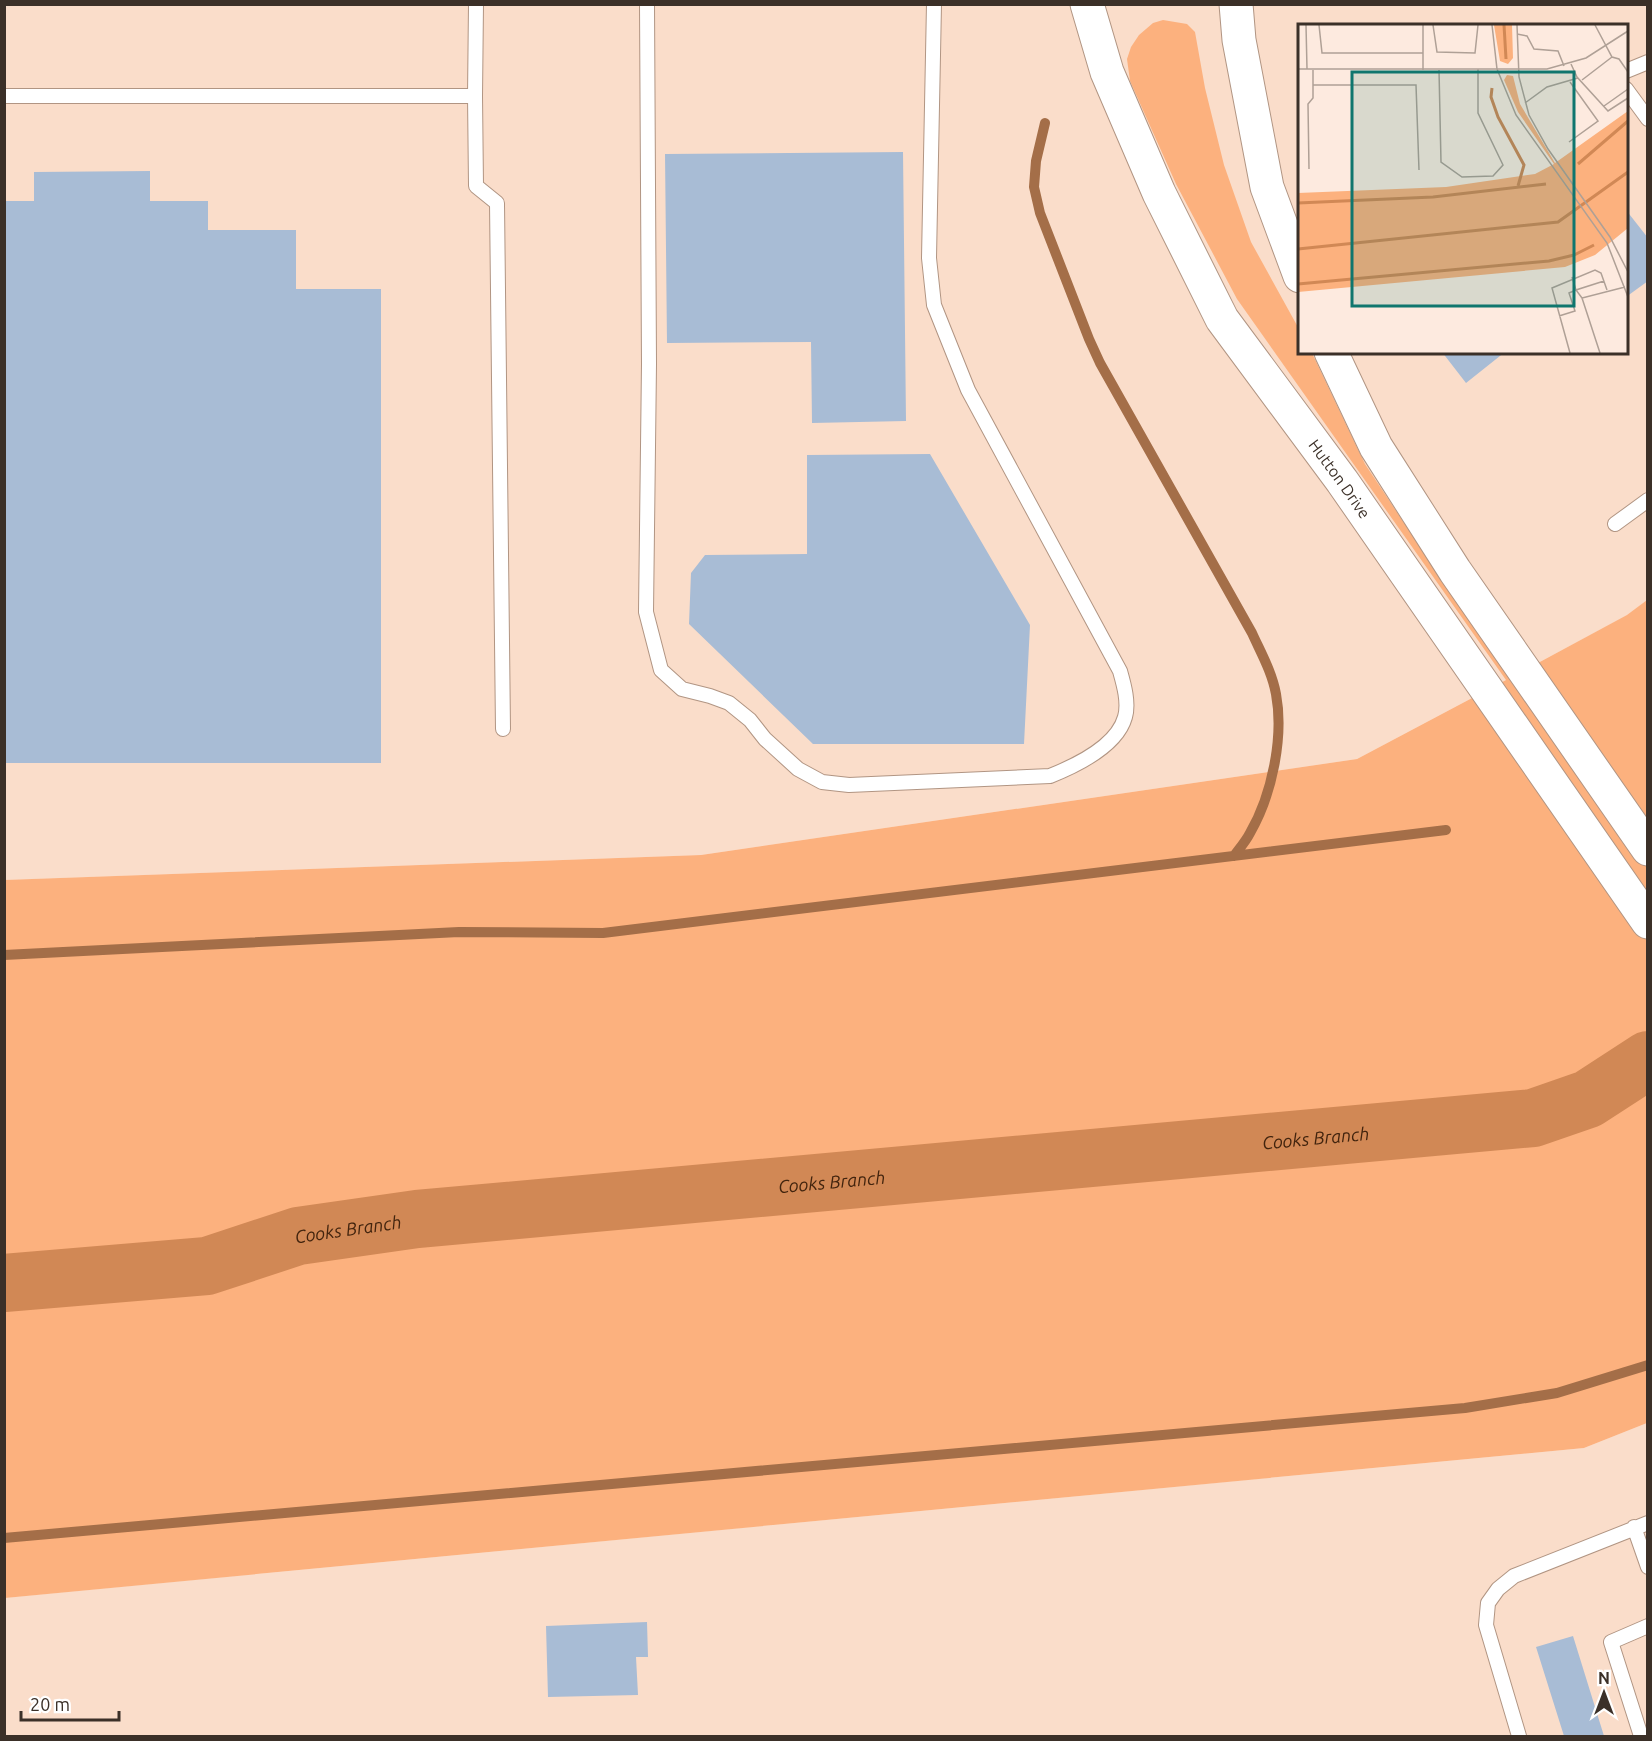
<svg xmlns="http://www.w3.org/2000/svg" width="1652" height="1741" font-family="Ubuntu,sans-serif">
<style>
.built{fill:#faddca;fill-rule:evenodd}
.green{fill:#fcb17e}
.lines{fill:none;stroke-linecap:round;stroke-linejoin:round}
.stream{stroke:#a46e48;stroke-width:10}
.river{stroke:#d18855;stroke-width:58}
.building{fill:#a8bcd5}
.service-casing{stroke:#b19583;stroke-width:16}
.tertiary-casing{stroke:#b19583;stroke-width:35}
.service{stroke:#fff;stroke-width:14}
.tertiary{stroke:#fff;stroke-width:33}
.labels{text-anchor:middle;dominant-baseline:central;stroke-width:4.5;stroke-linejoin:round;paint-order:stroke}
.street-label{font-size:16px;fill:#3b3028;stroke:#fff}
.water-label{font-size:18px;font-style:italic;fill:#42240e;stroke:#fff}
.inset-river{fill:none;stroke:#d18855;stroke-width:3}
.inset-road{fill:none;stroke:#afa096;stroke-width:1.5}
.view{fill:#0f766e;fill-opacity:0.15;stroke:#0f766e;stroke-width:3}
.inset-edge{fill:none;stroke:#3b3028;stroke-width:3}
</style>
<rect width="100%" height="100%" fill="#fdeadf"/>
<path class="built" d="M 4,5 L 1647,5 L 1647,600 L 1628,615 L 1357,759 L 701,855 L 5,880 ZM 1300,26 L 1626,26 L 1626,352 L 1300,352 Z
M 1647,1423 L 1647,1736 L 5,1736 L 4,1598 L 1584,1448 Z"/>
<path class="green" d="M 1163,20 L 1187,24 L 1195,32 L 1205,88 L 1224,165 L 1251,242 L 1299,329 L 1300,352 L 1312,353 L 1365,464 L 1448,589 L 1512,677 L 1627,615 L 1647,600 L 1647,1423 L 1584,1448 L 5,1598 L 4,880 L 701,855 L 1357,759 L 1506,680 L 1237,299 L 1176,184 L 1130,81 L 1127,59 L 1131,47 L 1139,35 L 1153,23 Z"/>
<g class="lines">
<path class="stream" d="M 1045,123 L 1036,161 L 1034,187 L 1040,213 L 1089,339 L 1100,363 L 1252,633 C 1261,653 1272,672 1276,694 C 1284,737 1272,795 1250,833 C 1246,841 1239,849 1234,856
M 4,955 L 459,932 L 603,933 L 1446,830
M 4,1538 L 1465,1408 L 1557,1393 L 1648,1365"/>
<path class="river" id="s1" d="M 4,1283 L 207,1266 L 298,1236 L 417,1219 L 1533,1118 L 1588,1099 L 1648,1060"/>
</g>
<path class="building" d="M 903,152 L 906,421 L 812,423 L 811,342 L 667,343 L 665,154 Z
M 150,171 L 150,201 L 208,201 L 208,230 L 296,230 L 296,289 L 381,289 L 381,763 L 4,763 L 4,201 L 34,201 L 34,172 Z
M 1626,210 L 1648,238 L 1648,281 L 1626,297 Z
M 1442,352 L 1505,352 L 1466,383 Z
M 930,454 L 1030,625 L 1024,744 L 813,744 L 689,624 L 691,573 L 705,555 L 807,554 L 807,455 Z
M 647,1622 L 648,1657 L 636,1657 L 638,1695 L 548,1697 L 546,1626 Z
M 1573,1636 L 1604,1736 L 1564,1736 L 1536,1647 Z"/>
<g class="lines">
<defs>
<path id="service" d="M 647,4 L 649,364 L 646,612 L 661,670 L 682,689 L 710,696 L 729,703 L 750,720 L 765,739 L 798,769 L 822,782 L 849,785 L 1050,776 C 1075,766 1117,746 1125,717 C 1129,703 1124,685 1120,671 L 968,390 L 934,305 L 929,258 L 934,4
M 1626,71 L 1648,62
M 1626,89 L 1648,119
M 4,96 L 475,96 L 476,186 L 497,203 L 503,729
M 475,96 L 476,4
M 1615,524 L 1648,500
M 1634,1527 L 1648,1567
M 1519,1736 L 1486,1625 L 1488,1603 L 1498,1589 L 1514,1576 L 1648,1523
M 1641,1736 L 1611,1642 L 1648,1626"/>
<g id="tertiary">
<path id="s2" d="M 1087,4 L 1107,72 L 1159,193 L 1222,319 L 1342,481 L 1648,922"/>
<path d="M 1236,4 L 1239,40 L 1267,187 L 1300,276"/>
<path d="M 1331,352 L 1376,447 L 1455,571 L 1648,849"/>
</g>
</defs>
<use href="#service" class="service-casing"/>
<use href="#tertiary" class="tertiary-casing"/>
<use href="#service" class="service"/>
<use href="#tertiary" class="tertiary"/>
</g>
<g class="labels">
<g class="street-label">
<text stroke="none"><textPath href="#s2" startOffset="542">Hutton Drive</textPath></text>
</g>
<g class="water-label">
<text stroke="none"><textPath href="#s1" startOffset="1322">Cooks Branch</textPath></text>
<text stroke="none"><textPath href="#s1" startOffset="836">Cooks Branch</textPath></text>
<text stroke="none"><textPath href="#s1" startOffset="350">Cooks Branch</textPath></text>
</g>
</g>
<g transform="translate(1298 24)">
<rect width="330" height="330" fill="#fdeadf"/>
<path d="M 196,1 L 214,1 L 215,34 L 210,40 L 202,37 ZM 209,51 L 215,52 L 222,80 L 257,139 L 330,87 L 330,204 L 297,231 L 267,243 L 0,268 L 0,169 L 148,163 L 237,150 L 256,140 L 220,88 L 206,56 Z" fill="#fcb17e"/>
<path class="inset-river" d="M 206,1 L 208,35M 194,64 L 193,73 L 200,93 L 226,141 L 220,162M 280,140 L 330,97M 0,179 L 135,173 L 248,160M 0,225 L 260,198 L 330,148M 0,260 L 251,237 L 276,231 L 296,221"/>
<path class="inset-road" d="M 8,1 L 9,45M 21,1 L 24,29 L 125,29M 125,1 L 125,46M 135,1 L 139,28 L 177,29 L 180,1M 194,1 L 199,45 L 218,91 L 309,219 L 330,273M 219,1 L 221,53 L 231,91 L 250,125 L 312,213 L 330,248M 297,1 L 314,33 L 321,35 L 330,48M 219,10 L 229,12 L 236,25 L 260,27 L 266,42M 273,40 L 279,53 L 310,87 L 330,74M 0,45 L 249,45 L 288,34 L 330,7M 141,46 L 143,138 L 164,153 L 195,152 L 205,141 L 180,89 L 180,45M 284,56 L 314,33M 15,61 L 118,61 L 121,146M 227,79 L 249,63 L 280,54M 306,82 L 330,65M 271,118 L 300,97 L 272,58M 11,145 L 10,80 L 15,74 L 15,46M 284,274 L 278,266 L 306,257M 261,292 L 277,287 L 271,269 L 278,266 L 274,253M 272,329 L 254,264 L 297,246 L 303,249 L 309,266M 302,329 L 284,274 L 327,263"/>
<path class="view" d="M 54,48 L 276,48 L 276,282 L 54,282 Z"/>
<rect width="330" height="330" class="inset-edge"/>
</g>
<rect width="1652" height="1741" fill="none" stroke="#3b3028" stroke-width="12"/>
<g transform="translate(1604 1693)" stroke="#ffffff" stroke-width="4.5" paint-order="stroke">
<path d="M0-4.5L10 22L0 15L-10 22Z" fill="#3b3028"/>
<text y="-9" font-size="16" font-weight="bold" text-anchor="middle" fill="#3b3028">N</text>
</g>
<path d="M21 1711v9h98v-9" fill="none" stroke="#3b3028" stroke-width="3"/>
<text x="30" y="1711" font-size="18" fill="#3b3028" stroke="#ffffff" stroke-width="4.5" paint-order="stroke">20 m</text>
</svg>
